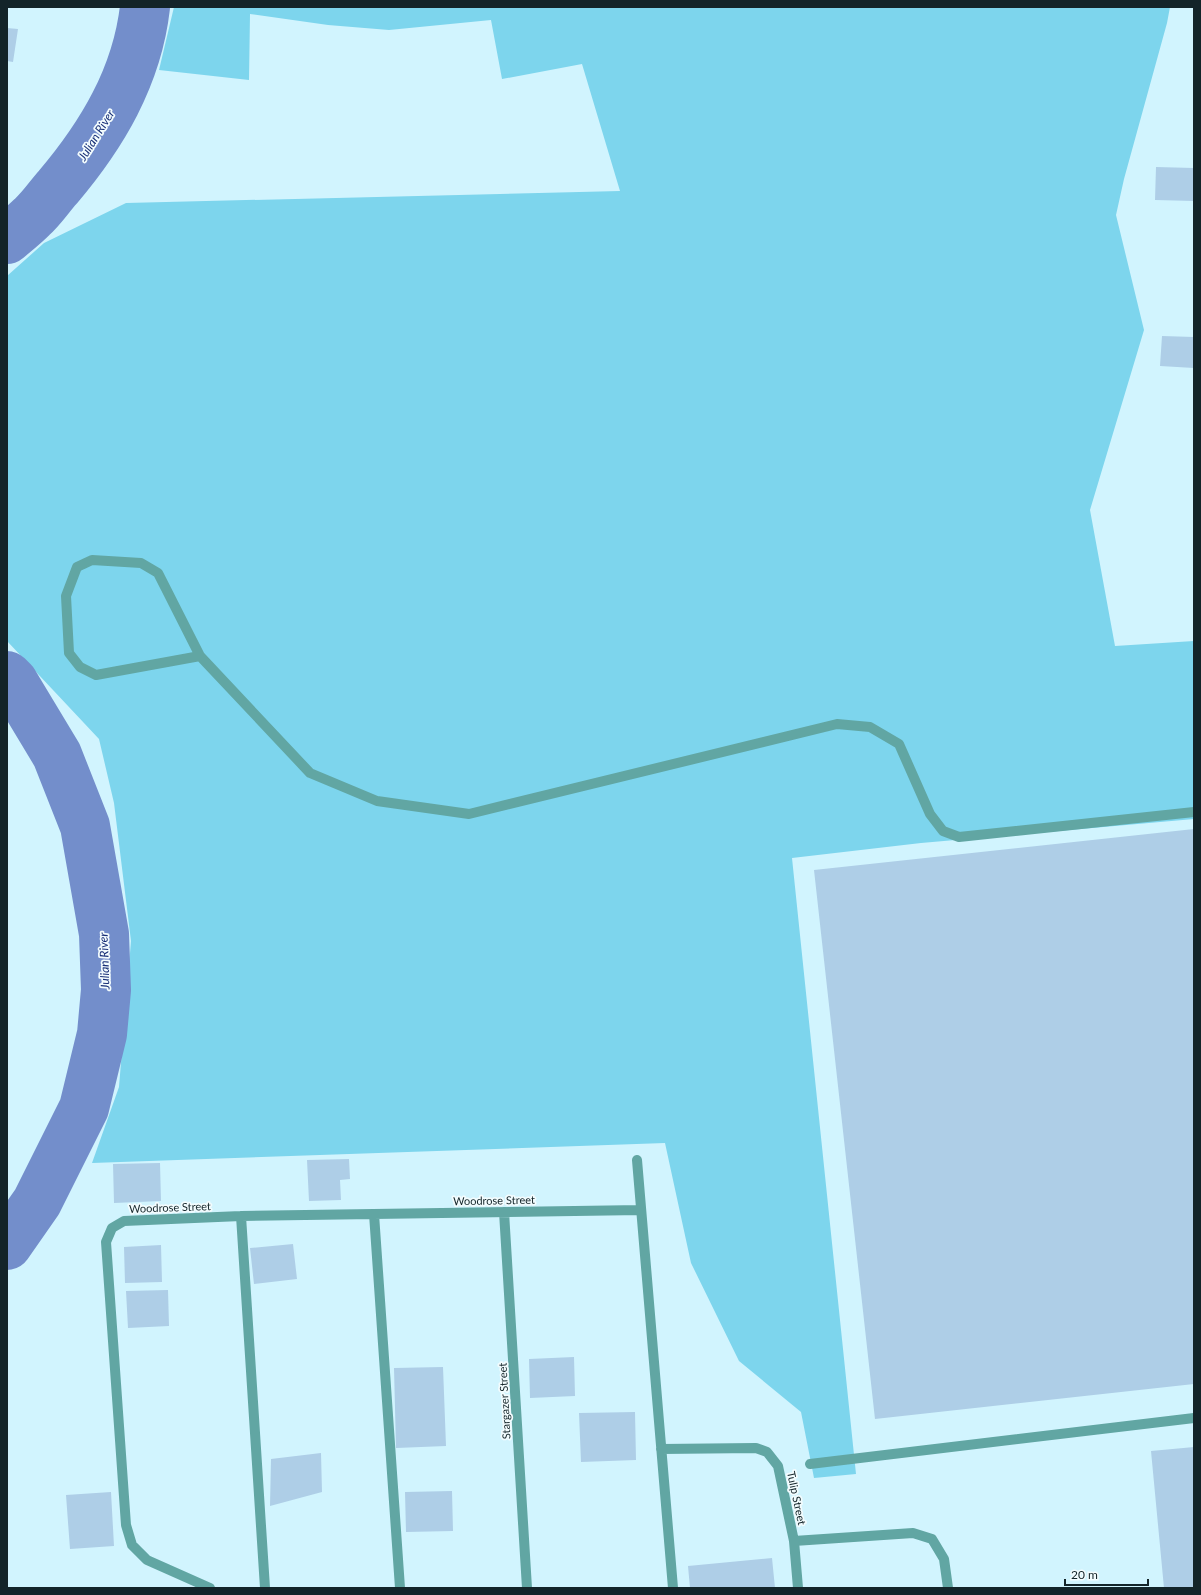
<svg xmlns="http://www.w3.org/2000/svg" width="1201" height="1595" font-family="Lato,sans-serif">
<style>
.green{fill:#7dd5ed}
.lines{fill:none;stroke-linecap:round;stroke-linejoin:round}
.river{stroke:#738ecb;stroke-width:50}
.building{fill:#aecee7}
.service{stroke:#61a6a3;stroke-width:10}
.minor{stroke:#61a6a3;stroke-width:10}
.labels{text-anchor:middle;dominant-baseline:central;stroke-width:3.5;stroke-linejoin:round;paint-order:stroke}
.street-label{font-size:11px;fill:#132429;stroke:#f3fcfe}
.water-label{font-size:12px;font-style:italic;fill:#162e76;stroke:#f3fcfe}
</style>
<rect width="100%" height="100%" fill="#d1f4fe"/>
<path class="green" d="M 174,7 L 1170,7 L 1167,23 L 1124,179 L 1116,215 L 1144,330 L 1090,510 L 1115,646 L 1194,641 L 1194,819 L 921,843 L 792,858 L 856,1474 L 814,1478 L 801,1412 L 739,1361 L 691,1263 L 665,1143 L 92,1163 L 119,1087 L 131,941 L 114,803 L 99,739 L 7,641 L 7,276 L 44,243 L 126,203 L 620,191 L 582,64 L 502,79 L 491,20 L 389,30 L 328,25 L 250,14 L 249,80 L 159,70 Z"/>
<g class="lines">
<path class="river" d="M 7,239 C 15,232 24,225 32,217 C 42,208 49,197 58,187 C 102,135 137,77 145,7
M 7,676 L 13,682 L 57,755 L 85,826 L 104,934 L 106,990 L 102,1034 L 84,1108 L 37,1202 L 7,1245"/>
</g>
<path class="building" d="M 7,28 L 18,29 L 13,62 L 7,61 Z
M 1156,167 L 1194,168 L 1194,201 L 1155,200 Z
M 1162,336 L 1194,337 L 1194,368 L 1160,366 Z
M 1194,829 L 1194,1384 L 875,1419 L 814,870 Z
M 349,1159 L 350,1179 L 340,1180 L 341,1200 L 309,1201 L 307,1160 Z
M 160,1163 L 161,1201 L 114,1203 L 113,1164 Z
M 293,1244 L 297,1279 L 254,1284 L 250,1248 Z
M 161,1245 L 162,1282 L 125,1283 L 124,1247 Z
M 168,1290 L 169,1326 L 128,1328 L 126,1291 Z
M 574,1357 L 575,1396 L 530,1398 L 529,1359 Z
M 443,1367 L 446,1446 L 396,1448 L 394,1368 Z
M 635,1412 L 636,1460 L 581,1462 L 579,1413 Z
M 1194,1447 L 1194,1588 L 1164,1588 L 1151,1451 Z
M 321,1453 L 322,1492 L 270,1506 L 271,1459 Z
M 452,1491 L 453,1531 L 406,1532 L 405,1492 Z
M 111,1492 L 114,1546 L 70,1549 L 66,1495 Z
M 772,1558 L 775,1588 L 690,1588 L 688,1566 Z"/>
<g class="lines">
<path class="service" d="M 200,656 L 96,675 L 80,667 L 69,653 L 66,596 L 77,567 L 92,560 L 141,563 L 158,573 L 200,656 L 310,773 L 377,801 L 469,814 L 837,724 L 870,727 L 899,744 L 930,814 L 943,831 L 959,837 L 1194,812
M 810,1464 L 1194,1418"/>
<path class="minor" d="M 637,1160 L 673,1588
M 504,1212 L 527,1588
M 374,1214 L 400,1588
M 241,1216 L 265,1588
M 661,1449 L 756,1448 L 767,1452 L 778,1466 L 794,1541 L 798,1588
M 794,1541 L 913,1533 L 932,1539 L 944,1559 L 948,1588
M 210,1588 L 147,1560 L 132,1545 L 126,1525 L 106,1242 L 112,1228 L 124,1221 L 241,1216 L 641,1210"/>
</g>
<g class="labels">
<g class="street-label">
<text transform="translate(494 1200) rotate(-1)">Woodrose Street</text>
<text transform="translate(170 1207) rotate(-2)">Woodrose Street</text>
<text transform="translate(504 1401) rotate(-93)">Stargazer Street</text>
<text transform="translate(797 1498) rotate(78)">Tulip Street</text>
</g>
<g class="water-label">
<text transform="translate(96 135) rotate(-58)">Julian River</text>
<text transform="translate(104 961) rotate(-92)">Julian River</text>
</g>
</g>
<rect width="1201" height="1595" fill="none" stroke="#132429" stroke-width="16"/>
<path d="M1065 1579v6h83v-6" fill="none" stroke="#132429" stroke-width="2"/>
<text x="1071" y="1579" font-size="12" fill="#132429" stroke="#f3fcfe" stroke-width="3" paint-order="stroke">20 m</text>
</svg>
